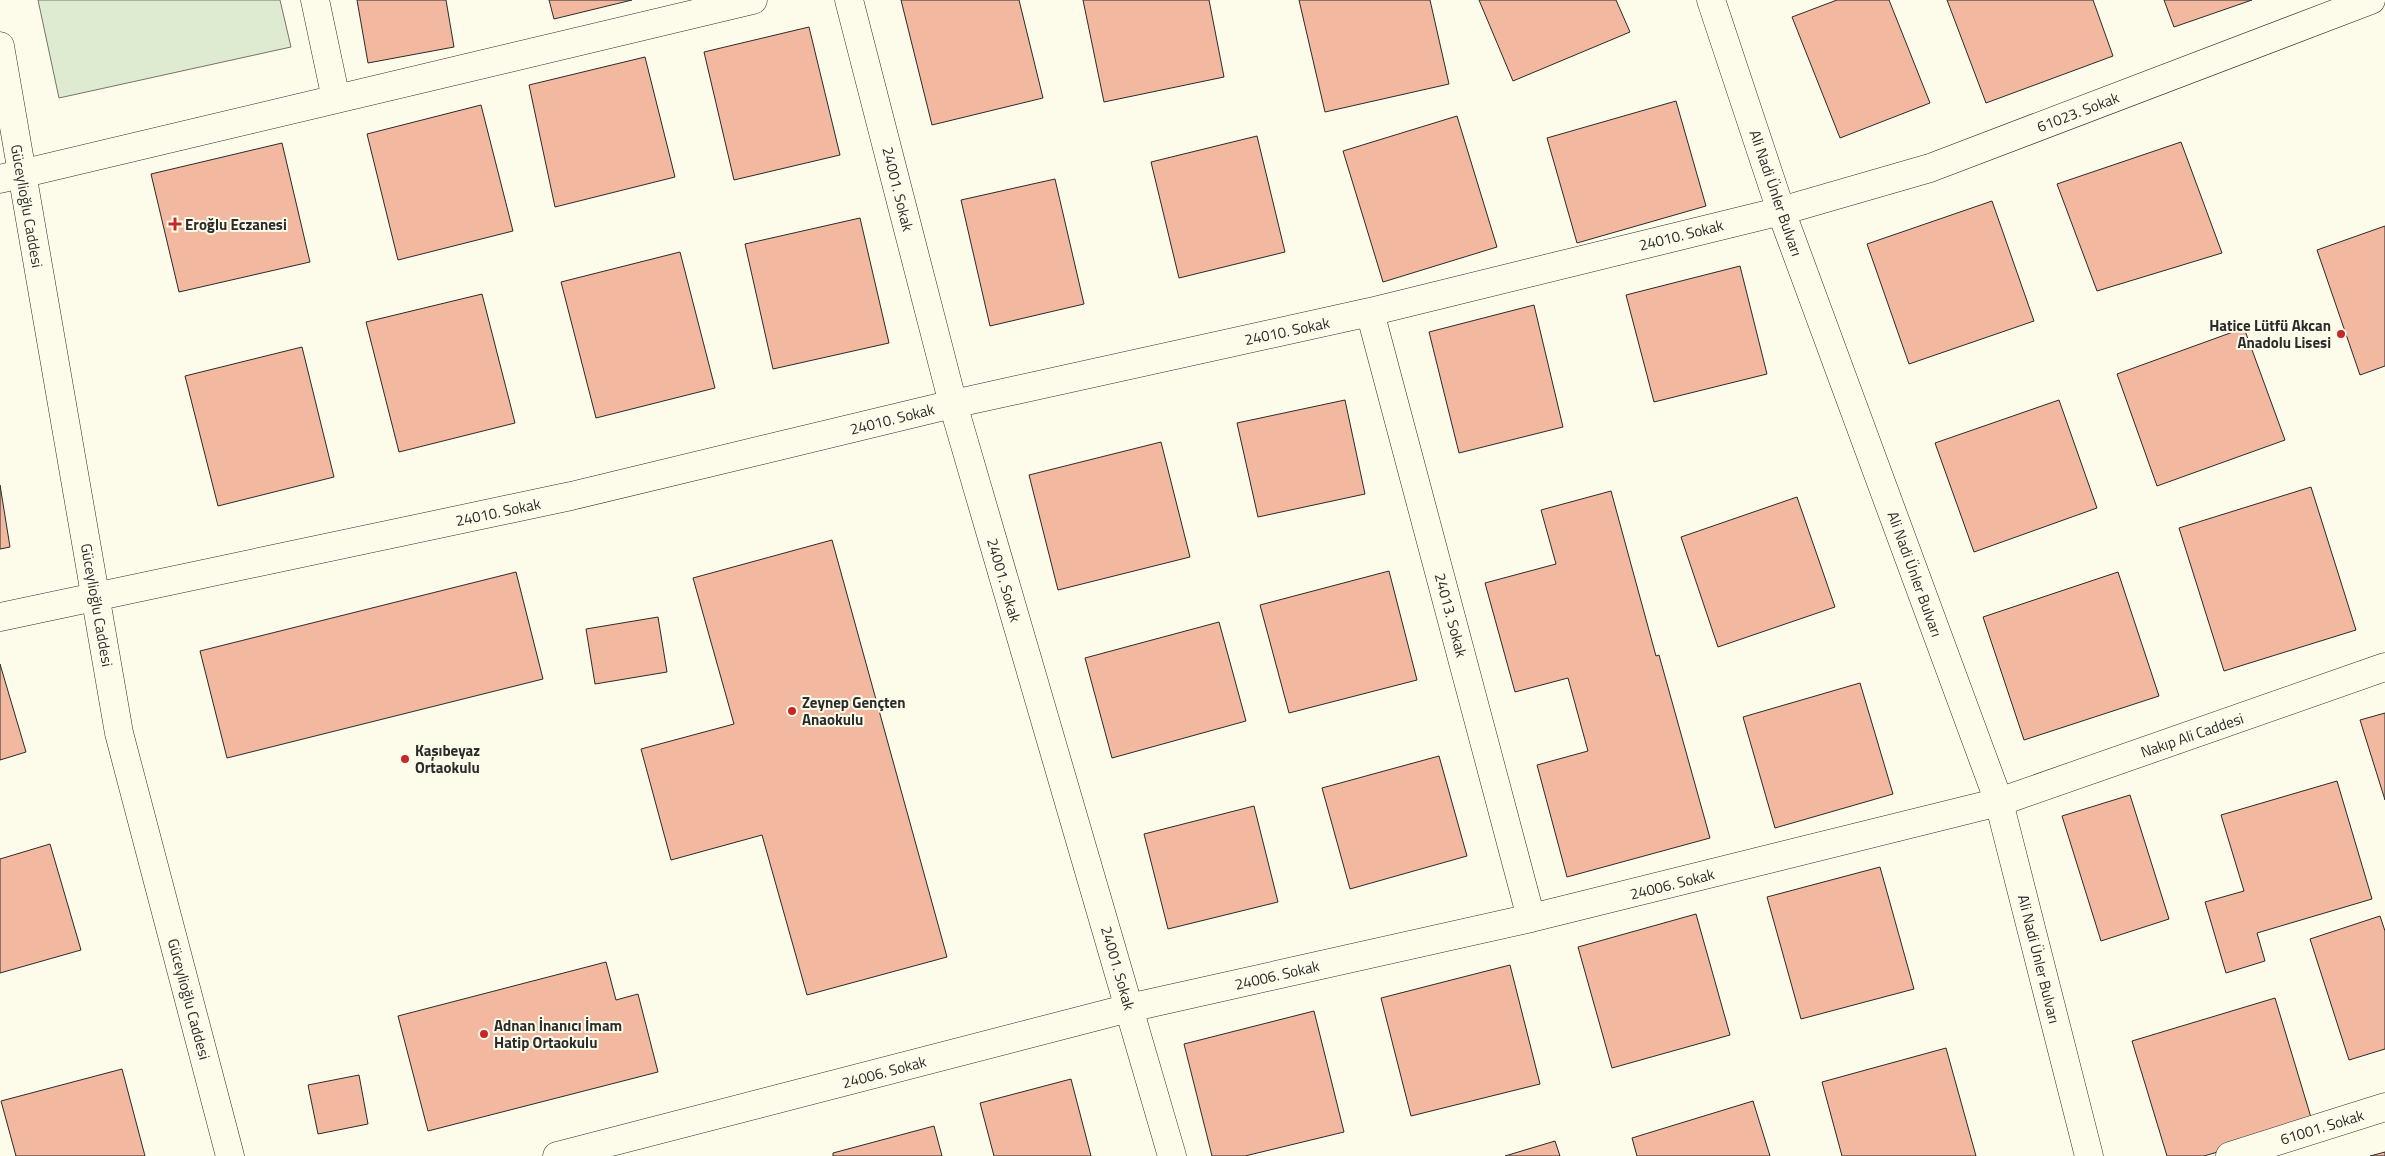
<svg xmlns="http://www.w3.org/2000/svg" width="2385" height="1156" font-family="'Titillium Web',sans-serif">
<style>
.green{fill:#deebd1;stroke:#74746e}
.building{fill:#f2b8a0;stroke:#2b2b2b}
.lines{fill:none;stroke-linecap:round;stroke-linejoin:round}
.minor-casing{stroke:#2b2b2b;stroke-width:29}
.tertiary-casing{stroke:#2b2b2b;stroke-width:29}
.minor{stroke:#fdfbea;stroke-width:28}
.tertiary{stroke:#fdfbea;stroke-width:28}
.poi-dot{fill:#c62828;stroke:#fdfbea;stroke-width:2}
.labels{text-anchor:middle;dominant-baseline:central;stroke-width:4;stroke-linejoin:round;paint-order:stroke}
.street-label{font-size:15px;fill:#2b2b2b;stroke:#fdfbea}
.poi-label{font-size:15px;font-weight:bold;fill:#2b2b2b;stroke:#fdfbea;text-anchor:start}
</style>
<rect width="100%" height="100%" fill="#fdfbea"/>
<path class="green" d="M 38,0 L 280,0 L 291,47 L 59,98 Z"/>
<path class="building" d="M 357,0 L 446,0 L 454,47 L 368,63 Z
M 549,0 L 632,0 L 554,19 Z
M 901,0 L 1019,0 L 1043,98 L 932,125 Z
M 1083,0 L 1209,0 L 1224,77 L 1104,102 Z
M 1299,0 L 1430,0 L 1449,84 L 1325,112 Z
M 1479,0 L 1616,0 L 1630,32 L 1513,81 Z
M 1837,0 L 1889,0 L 1930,103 L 1840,138 L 1792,17 Z
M 1947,0 L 2093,0 L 2113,56 L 1986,103 Z
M 2164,0 L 2252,0 L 2174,27 Z
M 809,27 L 840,155 L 734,180 L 704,52 Z
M 645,57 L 675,177 L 555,207 L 529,85 Z
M 1676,101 L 1706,206 L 1577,243 L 1547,138 Z
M 481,105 L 513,231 L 398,260 L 367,134 Z
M 1457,116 L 1497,247 L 1383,282 L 1343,151 Z
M 1257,136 L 1285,252 L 1179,278 L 1151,162 Z
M 2181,142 L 2222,253 L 2097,291 L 2057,184 Z
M 282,143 L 310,262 L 179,292 L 151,174 Z
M 1055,179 L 1084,304 L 990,326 L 961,200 Z
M 1992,201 L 2034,321 L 1909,364 L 1867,244 Z
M 860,218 L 889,343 L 773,369 L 745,244 Z
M 2385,226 L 2385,366 L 2360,375 L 2317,250 Z
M 680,252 L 715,388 L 596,418 L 561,282 Z
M 1740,266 L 1767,374 L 1654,402 L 1626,295 Z
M 482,294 L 515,423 L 399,452 L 366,322 Z
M 1534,305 L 1563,427 L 1459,453 L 1429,332 Z
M 2244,328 L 2285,440 L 2157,486 L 2117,374 Z
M 302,347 L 334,477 L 218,506 L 185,376 Z
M 1345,400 L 1365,494 L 1258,517 L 1237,423 Z
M 2059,400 L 2097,508 L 1974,552 L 1935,443 Z
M 1161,442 L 1190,557 L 1058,590 L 1029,475 Z
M 0,485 L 10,547 L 0,549 Z
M 2311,487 L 2356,630 L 2224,671 L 2179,528 Z
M 1611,491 L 1656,656 L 1659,655 L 1710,838 L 1567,877 L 1537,765 L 1588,751 L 1568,678 L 1515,692 L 1485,583 L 1556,564 L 1541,510 Z
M 1797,497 L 1835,607 L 1718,647 L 1681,537 Z
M 832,540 L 947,957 L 807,995 L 762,835 L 671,860 L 641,749 L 734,724 L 693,578 Z
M 1389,571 L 1417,680 L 1289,713 L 1260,605 Z
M 516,572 L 543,679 L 227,758 L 200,651 Z
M 2118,572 L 2159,696 L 2024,740 L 1983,617 Z
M 658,617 L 667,672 L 595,684 L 586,629 Z
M 1219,622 L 1246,721 L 1112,758 L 1085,658 Z
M 0,664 L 26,752 L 0,760 Z
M 1860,683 L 1893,794 L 1775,828 L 1743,717 Z
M 2385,713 L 2385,800 L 2360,720 Z
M 1439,756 L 1467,856 L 1350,889 L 1322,788 Z
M 2337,781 L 2372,899 L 2257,933 L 2265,961 L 2226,973 L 2205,902 L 2244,891 L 2221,815 Z
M 2130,795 L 2169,919 L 2101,941 L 2062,816 Z
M 1254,806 L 1278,902 L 1168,929 L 1144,834 Z
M 50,844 L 81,950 L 0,973 L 0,859 Z
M 1880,867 L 1914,989 L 1801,1019 L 1767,897 Z
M 1696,914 L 1730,1035 L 1612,1068 L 1578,947 Z
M 2380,916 L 2385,931 L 2385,1049 L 2349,1060 L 2310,939 Z
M 606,962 L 616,1000 L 638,994 L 658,1072 L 428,1131 L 398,1016 Z
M 1510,965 L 1540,1084 L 1411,1116 L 1381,998 Z
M 2275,998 L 2313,1124 L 2204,1156 L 2167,1156 L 2132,1041 Z
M 1314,1011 L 1344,1132 L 1245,1156 L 1212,1156 L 1184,1044 Z
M 1946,1048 L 1976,1156 L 1842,1156 L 1822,1082 Z
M 122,1069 L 145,1156 L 16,1156 L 1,1101 Z
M 359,1075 L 368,1124 L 318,1134 L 308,1085 Z
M 1071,1079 L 1091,1156 L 994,1156 L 980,1103 Z
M 1753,1101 L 1770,1156 L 1637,1156 L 1632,1138 Z
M 934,1126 L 942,1156 L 833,1156 L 833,1153 Z
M 1555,1141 L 1560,1156 L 1505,1156 Z
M 2385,1152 L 2385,1156 L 2370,1156 Z"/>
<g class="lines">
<defs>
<path id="minor" d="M 315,0 L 336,99
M 849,0 L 953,404 L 1172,1156
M 0,179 L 753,0
M 1370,312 L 1531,918
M 0,617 L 571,496 L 953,404 L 1370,312 L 1781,211 L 1930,168 L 2371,0
M 557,1156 L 1129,1008 L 1531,918 L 1999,802 L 2385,667
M 2230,1156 L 2385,1107"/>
<path id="tertiary" d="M 1711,0 L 1781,211 L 1999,802 L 2089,1156
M 0,46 L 119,733 L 230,1156"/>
</defs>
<use href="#minor" class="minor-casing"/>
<use href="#tertiary" class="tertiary-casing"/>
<use href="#minor" class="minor"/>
<use href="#tertiary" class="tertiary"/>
</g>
<g class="poi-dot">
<path d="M172.5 216.5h5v5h5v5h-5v5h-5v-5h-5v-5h5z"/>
<circle cx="2341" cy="334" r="5"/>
<circle cx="792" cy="711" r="5"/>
<circle cx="405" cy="759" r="5"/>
<circle cx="484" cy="1034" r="5"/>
</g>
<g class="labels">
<g class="street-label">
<text transform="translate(2078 112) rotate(-21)">61023. Sokak</text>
<text transform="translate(898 189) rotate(76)">24001. Sokak</text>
<text transform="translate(1776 193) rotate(71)">Ali Nadi Ünler Bulvarı</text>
<text transform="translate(27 206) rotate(80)">Güceylioğlu Caddesi</text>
<text transform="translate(1681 235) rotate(-14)">24010. Sokak</text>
<text transform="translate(1287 331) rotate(-12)">24010. Sokak</text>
<text transform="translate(892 419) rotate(-14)">24010. Sokak</text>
<text transform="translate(498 512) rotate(-12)">24010. Sokak</text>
<text transform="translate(1915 574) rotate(70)">Ali Nadi Ünler Bulvarı</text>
<text transform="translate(1004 580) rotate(74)">24001. Sokak</text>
<text transform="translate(97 605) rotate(80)">Güceylioğlu Caddesi</text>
<text transform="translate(1451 615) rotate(75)">24013. Sokak</text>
<text transform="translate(2192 735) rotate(-19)">Nakıp Ali Caddesi</text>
<text transform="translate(1672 884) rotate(-14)">24006. Sokak</text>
<text transform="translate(2039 959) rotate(76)">Ali Nadi Ünler Bulvarı</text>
<text transform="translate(1118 968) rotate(74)">24001. Sokak</text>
<text transform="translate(1277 975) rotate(-13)">24006. Sokak</text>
<text transform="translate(189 999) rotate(75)">Güceylioğlu Caddesi</text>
<text transform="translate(884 1072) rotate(-15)">24006. Sokak</text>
<text transform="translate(2322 1127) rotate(-17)">61001. Sokak</text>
</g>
<g class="poi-label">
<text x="185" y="224">Eroğlu Eczanesi</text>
<text x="2331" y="325" text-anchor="end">Hatice Lütfü Akcan<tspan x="2331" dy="17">Anadolu Lisesi</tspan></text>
<text x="802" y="702">Zeynep Gençten<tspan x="802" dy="17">Anaokulu</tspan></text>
<text x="415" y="750">Kaşıbeyaz<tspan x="415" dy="17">Ortaokulu</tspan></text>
<text x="494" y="1025">Adnan İnanıcı İmam<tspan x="494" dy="17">Hatip Ortaokulu</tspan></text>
</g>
</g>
</svg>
